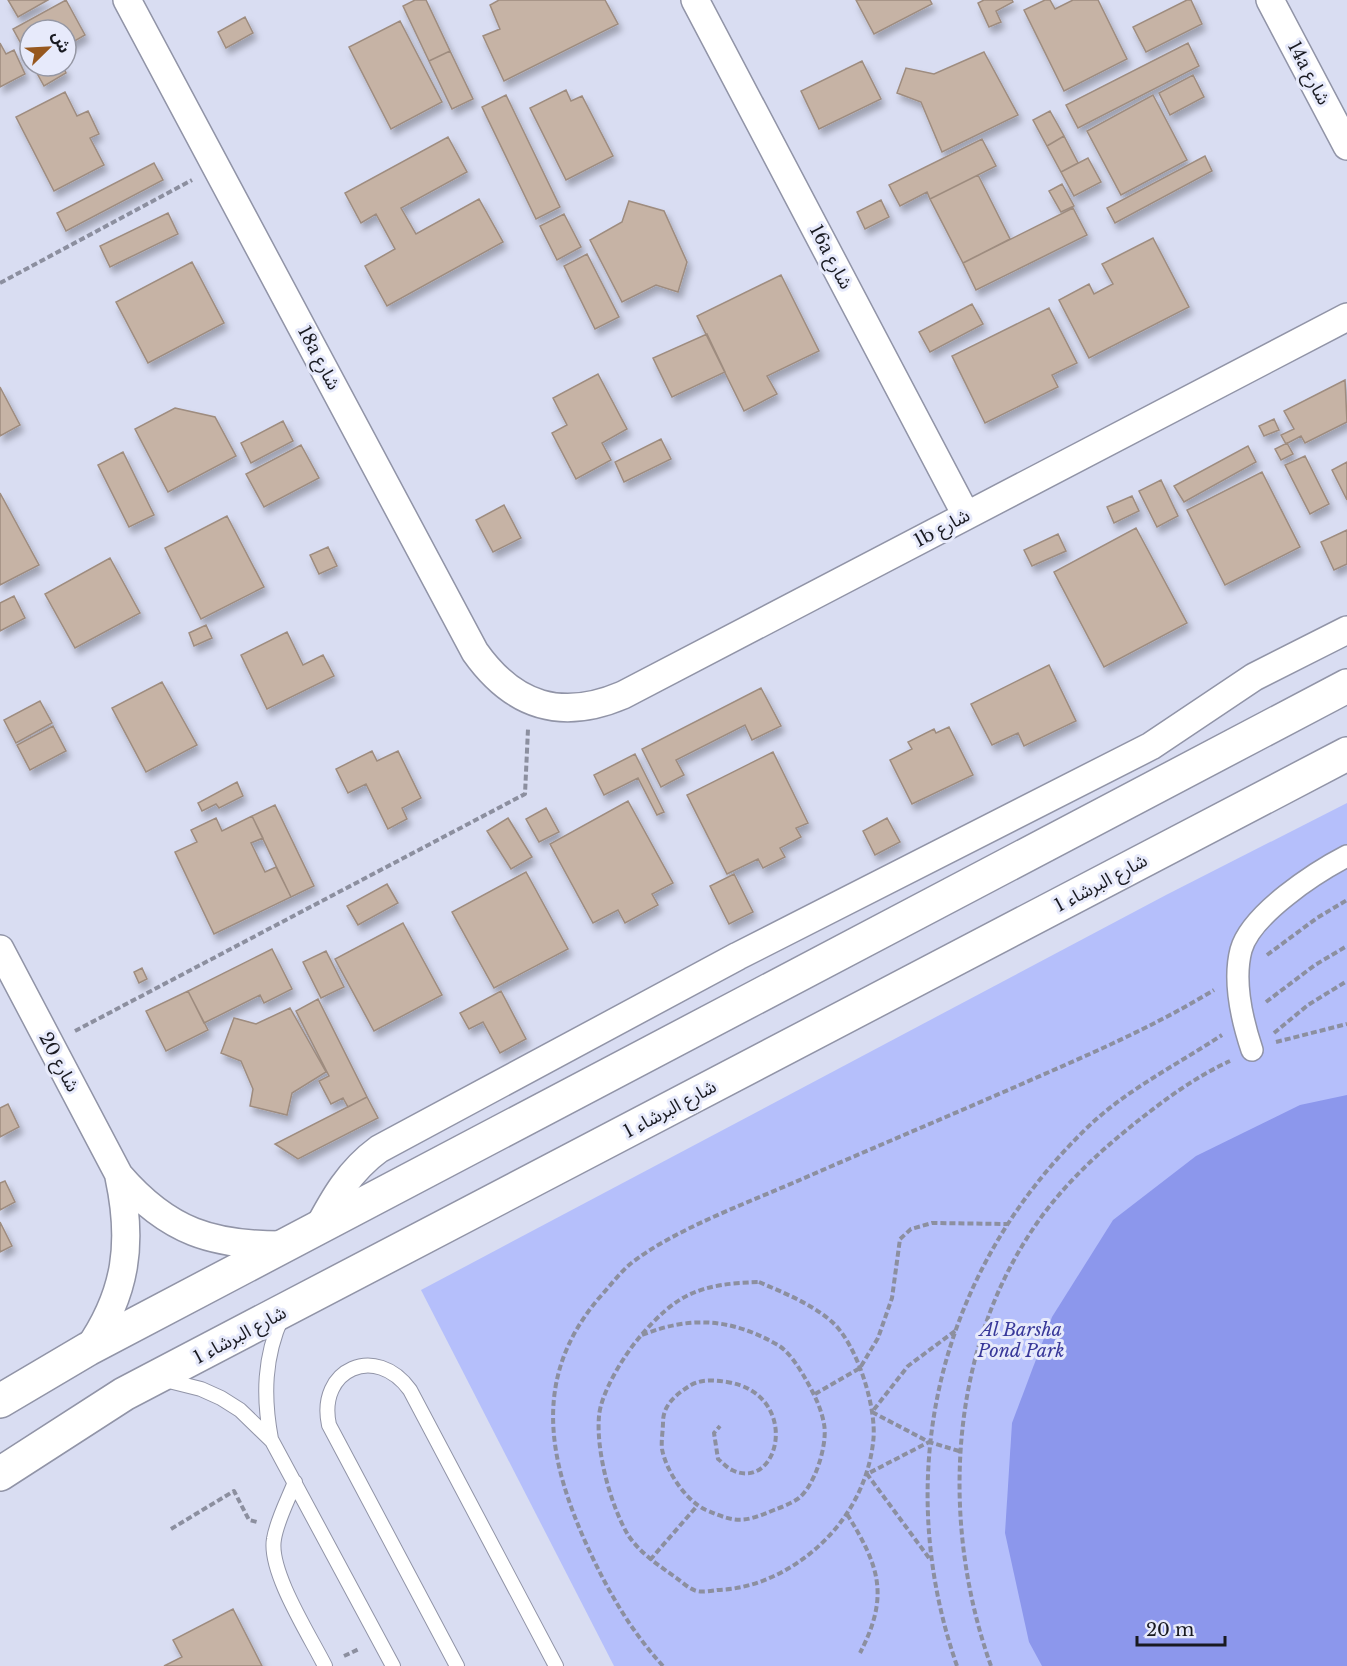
<svg xmlns="http://www.w3.org/2000/svg" width="1347" height="1666" font-family="'Libre Baskerville','Noto Sans Arabic',serif">
<style>
.green{fill:#b5bffb}
.water{fill:#8c97ec}
.building{fill:#c6b3a5;stroke:#9e8c7f;stroke-width:1.5;filter:url(#shadow)}
.lines{fill:none;stroke-linecap:round;stroke-linejoin:round}
.service-casing{stroke:#9194a7;stroke-width:16}
.pedestrian-casing{stroke:#9194a7;stroke-width:24}
.minor-casing{stroke:#9194a7;stroke-width:30}
.tertiary-casing{stroke:#9194a7;stroke-width:36}
.path{stroke:#8c8f9f;stroke-width:4;stroke-dasharray:6 3;stroke-linecap:butt}
.service{stroke:#fff;stroke-width:14}
.pedestrian{stroke:#fff;stroke-width:21}
.minor{stroke:#fff;stroke-width:27}
.tertiary{stroke:#fff;stroke-width:33}
.labels{text-anchor:middle;dominant-baseline:central;stroke-width:6;stroke-linejoin:round;paint-order:stroke}
.street-label{font-size:18px;fill:#191a21;stroke:#e7eafb}
.park-label{font-size:18px;font-style:italic;fill:#383899;stroke:#e7eafb}
</style>
<defs>
<filter id="shadow"><feDropShadow dx="3.5" dy="6" stdDeviation="3" flood-color="#0004"/></filter>
</defs>
<rect width="100%" height="100%" fill="#d9ddf2"/>
<path class="green" d="M 1347,803 L 1347,1666 L 614,1666 L 421,1290 L 1166,895 Z"/>
<path class="water" d="M 1347,1095 L 1347,1666 L 1042,1666 L 1029,1642 L 1005,1533 L 1012,1423 L 1052,1317 L 1113,1220 L 1196,1156 L 1300,1105 Z"/>
<path class="building" d="M 8,0 L 48,0 L 18,17 Z
M 66,0 L 85,35 L 66,46 L 66,30 L 30,30 L 30,60 L 13,29 Z
M 415,0 L 426,0 L 450,51 L 429,61 L 403,6 Z
M 499,0 L 605,0 L 618,24 L 504,81 L 483,36 L 500,29 L 490,5 Z
M 856,0 L 930,0 L 932,4 L 874,34 Z
M 984,0 L 1012,0 L 1013,2 L 996,11 L 1001,22 L 989,27 L 978,3 Z
M 1045,0 L 1050,0 L 1055,9 L 1073,0 L 1098,0 L 1127,59 L 1064,91 L 1024,10 Z
M 1187,0 L 1191,0 L 1202,24 L 1146,52 L 1133,27 Z
M 245,17 L 253,33 L 226,48 L 218,32 Z
M 400,21 L 442,102 L 391,129 L 349,47 Z
M 0,43 L 6,54 L 14,50 L 25,74 L 0,87 Z
M 1188,43 L 1199,66 L 1078,128 L 1066,105 Z
M 450,51 L 473,99 L 452,109 L 429,61 Z
M 984,52 L 1018,115 L 942,152 L 921,102 L 897,93 L 906,68 L 934,74 Z
M 862,61 L 881,99 L 819,129 L 801,91 Z
M 33,66 L 63,66 L 66,73 L 44,86 Z
M 1193,75 L 1204,97 L 1170,115 L 1159,93 Z
M 566,90 L 571,101 L 582,96 L 613,156 L 566,180 L 530,108 Z
M 65,92 L 77,116 L 88,111 L 99,134 L 90,138 L 104,165 L 54,191 L 16,117 Z
M 506,95 L 560,207 L 536,219 L 482,107 Z
M 1153,95 L 1187,160 L 1121,195 L 1087,131 Z
M 1050,111 L 1064,136 L 1047,146 L 1033,120 Z
M 1064,136 L 1078,163 L 1061,172 L 1047,146 Z
M 448,137 L 467,172 L 401,208 L 416,234 L 479,199 L 503,242 L 387,306 L 365,266 L 395,249 L 376,214 L 361,223 L 345,193 Z
M 982,139 L 996,166 L 930,199 L 927,192 L 900,206 L 889,185 Z
M 1205,156 L 1212,171 L 1115,223 L 1107,208 Z
M 1088,158 L 1101,182 L 1074,196 L 1061,172 Z
M 154,163 L 163,180 L 66,231 L 57,213 Z
M 978,175 L 1010,239 L 963,263 L 930,199 Z
M 1062,184 L 1074,206 L 1061,212 L 1049,191 Z
M 881,200 L 889,217 L 865,229 L 857,212 Z
M 629,201 L 664,211 L 687,262 L 678,292 L 656,285 L 622,302 L 590,240 L 622,222 Z
M 1073,208 L 1087,235 L 976,290 L 963,263 Z
M 168,213 L 178,234 L 110,267 L 100,246 Z
M 564,214 L 581,247 L 557,260 L 540,226 Z
M 1153,238 L 1189,307 L 1089,358 L 1059,300 L 1089,284 L 1094,294 L 1113,284 L 1102,264 Z
M 587,254 L 619,317 L 595,329 L 564,266 Z
M 192,262 L 224,323 L 148,363 L 116,302 Z
M 781,275 L 819,351 L 767,376 L 777,394 L 744,411 L 697,316 Z
M 972,304 L 983,324 L 930,352 L 919,332 Z
M 1049,308 L 1077,363 L 1052,375 L 1058,387 L 985,423 L 952,356 Z
M 707,334 L 725,372 L 672,397 L 653,358 Z
M 598,374 L 627,429 L 602,443 L 611,460 L 576,479 L 552,433 L 567,425 L 553,398 Z
M 1345,380 L 1347,422 L 1305,443 L 1301,436 L 1286,444 L 1281,435 L 1294,429 L 1284,411 Z
M 0,387 L 20,425 L 0,436 Z
M 175,408 L 215,417 L 236,456 L 168,492 L 135,429 Z
M 1274,419 L 1279,430 L 1264,436 L 1259,426 Z
M 283,421 L 293,441 L 251,463 L 241,443 Z
M 661,439 L 671,459 L 624,482 L 615,462 Z
M 1287,443 L 1293,454 L 1281,460 L 1275,449 Z
M 301,445 L 319,478 L 264,507 L 246,474 Z
M 1248,446 L 1256,462 L 1184,502 L 1174,486 Z
M 123,452 L 154,515 L 129,527 L 98,465 Z
M 1305,456 L 1329,504 L 1310,514 L 1285,465 Z
M 1347,462 L 1347,500 L 1332,470 Z
M 1262,472 L 1300,547 L 1225,585 L 1187,510 Z
M 1161,480 L 1178,516 L 1157,527 L 1139,491 Z
M 0,493 L 39,565 L 0,585 Z
M 1132,496 L 1139,511 L 1114,523 L 1107,507 Z
M 504,505 L 521,538 L 493,552 L 476,520 Z
M 227,516 L 264,587 L 201,619 L 165,548 Z
M 1136,528 L 1187,623 L 1104,667 L 1054,572 Z
M 1347,530 L 1347,564 L 1334,570 L 1321,542 Z
M 1058,534 L 1066,551 L 1032,566 L 1024,550 Z
M 328,547 L 337,566 L 319,574 L 310,555 Z
M 110,558 L 140,613 L 75,648 L 45,594 Z
M 14,596 L 25,618 L 0,631 L 0,603 Z
M 206,625 L 212,638 L 194,646 L 189,633 Z
M 287,632 L 303,665 L 323,655 L 334,676 L 267,709 L 241,655 Z
M 1049,665 L 1076,721 L 1024,746 L 1018,733 L 992,745 L 971,704 Z
M 162,682 L 197,745 L 146,772 L 112,708 Z
M 761,688 L 781,726 L 752,740 L 745,725 L 676,760 L 684,775 L 661,787 L 642,749 Z
M 40,701 L 52,723 L 16,743 L 4,720 Z
M 53,726 L 66,751 L 30,770 L 17,745 Z
M 949,727 L 973,775 L 912,804 L 890,760 L 912,749 L 908,742 L 934,729 L 936,733 Z
M 372,751 L 377,761 L 398,751 L 421,798 L 402,808 L 407,819 L 388,829 L 366,784 L 348,793 L 336,769 Z
M 773,752 L 808,823 L 796,828 L 801,837 L 780,848 L 785,857 L 763,868 L 758,859 L 727,874 L 687,795 Z
M 635,754 L 664,812 L 657,815 L 638,778 L 604,795 L 594,775 Z
M 237,782 L 243,796 L 219,808 L 216,804 L 202,811 L 198,803 Z
M 628,801 L 673,883 L 652,894 L 658,905 L 625,923 L 618,910 L 593,923 L 550,844 Z
M 275,805 L 314,886 L 291,897 L 252,816 Z
M 546,808 L 559,832 L 539,842 L 526,819 Z
M 252,816 L 263,838 L 251,843 L 265,872 L 276,867 L 291,897 L 214,934 L 175,852 L 197,842 L 191,830 L 216,818 L 222,831 Z
M 508,818 L 532,857 L 511,869 L 487,831 Z
M 887,818 L 900,842 L 875,855 L 863,831 Z
M 526,872 L 568,949 L 494,988 L 452,912 Z
M 734,874 L 753,912 L 729,924 L 710,886 Z
M 387,884 L 398,903 L 358,925 L 347,906 Z
M 403,923 L 442,995 L 374,1031 L 335,959 Z
M 272,949 L 292,989 L 264,1003 L 260,995 L 204,1023 L 188,991 Z
M 326,951 L 344,987 L 321,998 L 303,962 Z
M 142,968 L 147,979 L 139,983 L 134,972 Z
M 188,991 L 208,1030 L 166,1051 L 146,1011 Z
M 501,991 L 526,1039 L 500,1053 L 483,1022 L 469,1029 L 460,1013 Z
M 318,999 L 367,1097 L 348,1107 L 343,1098 L 331,1104 L 319,1081 L 329,1076 L 296,1011 Z
M 290,1008 L 326,1072 L 292,1093 L 287,1115 L 250,1106 L 253,1089 L 241,1061 L 221,1053 L 234,1018 L 256,1024 Z
M 367,1097 L 378,1118 L 298,1159 L 275,1144 Z
M 8,1104 L 19,1127 L 0,1137 L 0,1108 Z
M 5,1181 L 15,1202 L 0,1210 L 0,1183 Z
M 0,1222 L 12,1246 L 0,1252 Z
M 233,1609 L 262,1666 L 164,1666 L 182,1657 L 173,1640 Z"/>
<g class="lines">
<defs>
<path id="service" d="M 165,1380 L 201,1389 L 221,1398 L 240,1410 L 272,1441 L 393,1666
M 271,1439 C 263,1396 264,1357 282,1317
M 295,1482 C 288,1500 277,1520 274,1539 C 268,1571 310,1636 325,1666
M 457,1666 L 329,1425 C 317,1369 376,1343 410,1390 L 556,1666"/>
<path id="pedestrian" d="M 1252,1050 C 1242,1020 1233,981 1241,950 C 1251,914 1316,872 1347,856"/>
<path id="minor" d="M 127,0 L 475,652 C 514,707 562,721 623,695 L 1347,317
M 695,0 L 966,515
M 1270,0 L 1347,146
M 0,949 L 119,1175 C 168,1232 213,1246 287,1245
M 317,1230 C 334,1198 349,1171 379,1149 L 738,956 L 1151,746 L 1254,677 L 1347,630
M 88,1349 C 127,1293 133,1242 119,1177"/>
<path id="tertiary" d="M 0,1401 L 88,1349 L 1347,686
M 0,1474 L 124,1394 L 1347,754"/>
</defs>
<use href="#service" class="service-casing"/>
<use href="#pedestrian" class="pedestrian-casing"/>
<use href="#minor" class="minor-casing"/>
<use href="#tertiary" class="tertiary-casing"/>
<path class="path" d="M 0,283 L 192,180
M 1267,955 L 1317,918 L 1347,900
M 1266,1002 L 1315,965 L 1347,946
M 75,1031 L 525,794 L 528,729
M 1274,1033 L 1308,1005 L 1347,981
M 1276,1042 L 1347,1024
M 759,1282 C 784,1293 810,1303 831,1321 C 857,1343 878,1410 873,1443 C 870,1470 859,1497 843,1519 C 815,1558 766,1589 717,1590 C 710,1591 700,1593 694,1590 C 688,1588 681,1581 675,1577 C 658,1565 640,1553 628,1535 C 610,1504 596,1451 599,1416 C 601,1393 623,1357 638,1339 C 677,1293 699,1284 759,1282 Z
M 955,1331 L 908,1366 L 872,1412 L 929,1442 L 959,1451
M 642,1335 C 690,1316 730,1318 776,1344 C 788,1350 798,1366 805,1378 C 813,1392 821,1407 824,1424 C 828,1444 815,1485 799,1498 C 792,1503 782,1507 774,1510 C 743,1523 736,1523 706,1510 C 686,1501 666,1471 662,1449 C 661,1441 663,1431 663,1422 C 663,1404 678,1393 691,1385 C 702,1379 715,1380 727,1382 C 802,1394 780,1493 732,1470 C 727,1468 722,1462 718,1459 L 714,1433 L 720,1426
M 815,1394 L 860,1368 L 878,1338 L 892,1298 L 900,1239 L 911,1229 L 932,1223 L 1007,1224
M 847,1514 C 879,1566 890,1595 860,1653
M 171,1529 L 234,1491 L 249,1520 L 257,1522
M 929,1558 L 867,1474 L 929,1442
M 650,1560 L 697,1506
M 344,1656 L 359,1649
M 663,1666 C 631,1631 609,1593 589,1550 C 548,1461 531,1378 599,1298 C 609,1287 618,1275 629,1265 C 672,1230 750,1202 802,1179 C 873,1148 944,1118 1015,1087 C 1083,1057 1150,1029 1214,990
M 957,1666 C 889,1471 941,1266 1091,1124 C 1130,1088 1178,1064 1222,1035
M 991,1666 C 940,1523 948,1350 1037,1223 C 1065,1183 1101,1150 1139,1120 C 1167,1098 1197,1076 1230,1061"/>
<use href="#service" class="service"/>
<use href="#pedestrian" class="pedestrian"/>
<use href="#minor" class="minor"/>
<use href="#tertiary" class="tertiary"/>
</g>
<g class="labels">
<g class="street-label">
<text transform="translate(1309 73) rotate(62)">14a شارع</text>
<text transform="translate(831 257) rotate(62)">16a شارع</text>
<text transform="translate(319 358) rotate(62)">18a شارع</text>
<text transform="translate(942 528) rotate(-28)">1b شارع</text>
<text transform="translate(1101 883) rotate(-28)">شارع البرشاء 1</text>
<text transform="translate(59 1062) rotate(62)">شارع 20</text>
<text transform="translate(670 1109) rotate(-28)">شارع البرشاء 1</text>
<text transform="translate(240 1335) rotate(-28)">شارع البرشاء 1</text>
</g>
<g class="park-label">
<text x="1021" y="1330">Al Barsha<tspan x="1021" dy="21">Pond Park</tspan></text>
</g>
</g>
<g transform="translate(48 48) rotate(66)"><circle r="28" fill="#e7eafb" stroke="#9597a4" stroke-width="1.5"/>
<path d="M0-4.5L10 22L0 15L-10 22Z" fill="#97581f"/>
<text y="-9" font-size="16" font-weight="bold" text-anchor="middle" fill="#191a21">ش</text>
</g>
<path d="M1137 1636v9h88v-9" fill="none" stroke="#191a21" stroke-width="3"/>
<text x="1146" y="1636" font-size="18" fill="#191a21" stroke="#e7eafb" stroke-width="4.5" paint-order="stroke">20 m</text>
</svg>
